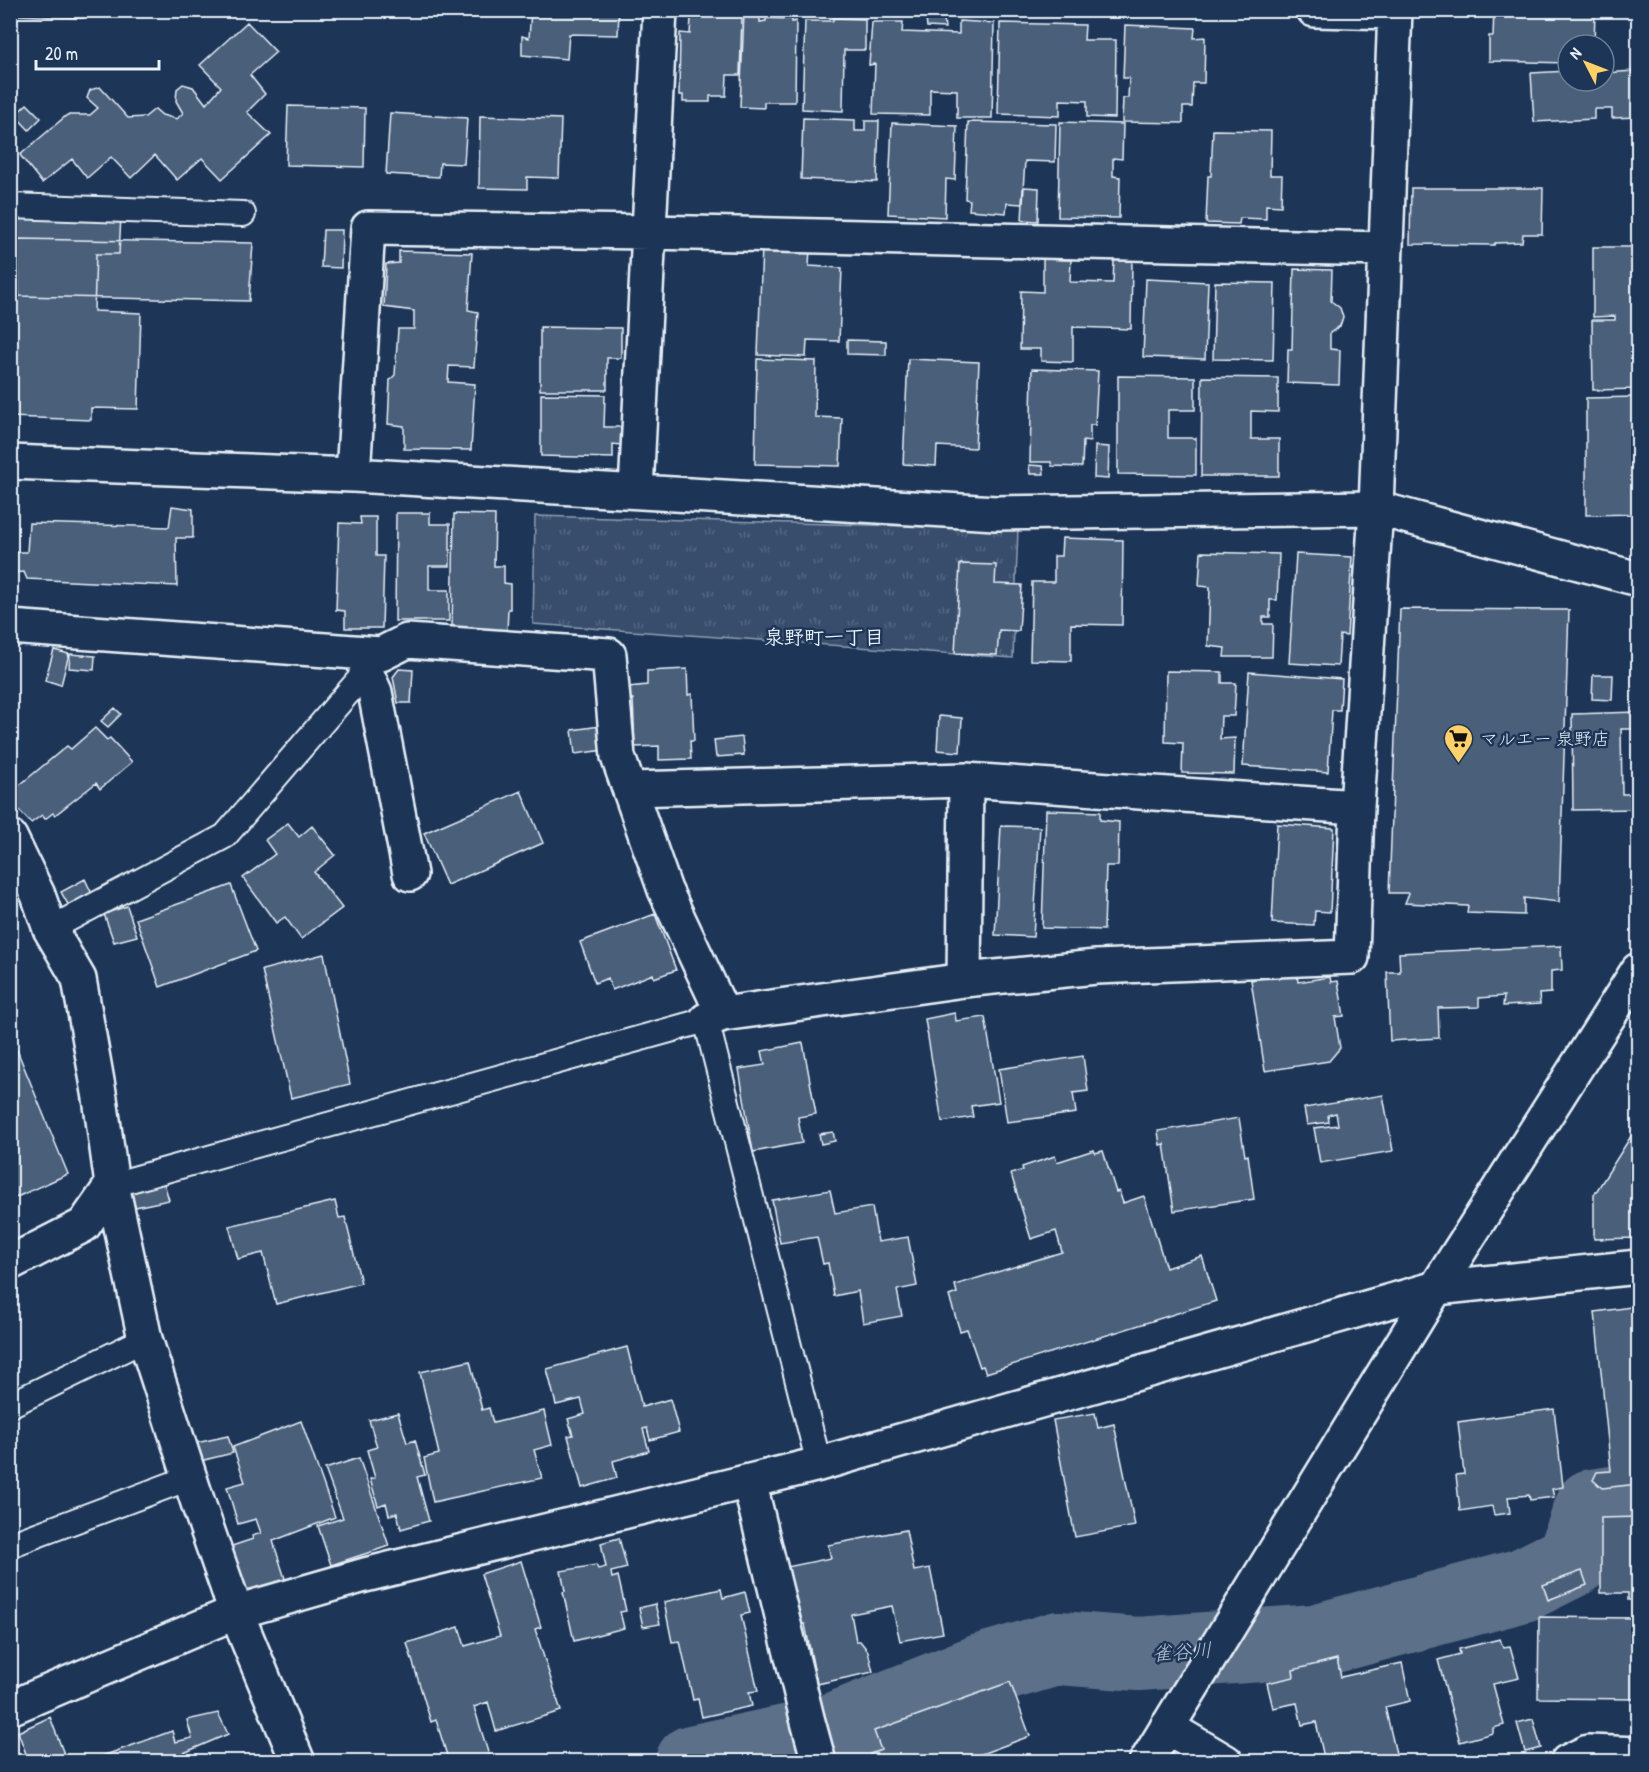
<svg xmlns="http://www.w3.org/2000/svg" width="1649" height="1772" font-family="'Patrick Hand','Klee One',sans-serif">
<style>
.grass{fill:url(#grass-tufts);stroke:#909fb2;stroke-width:1.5}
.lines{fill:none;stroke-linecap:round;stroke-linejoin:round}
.river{stroke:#5d7089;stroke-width:74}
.building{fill:#495e7a;stroke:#e8f1f8;stroke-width:1.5}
.lane-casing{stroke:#e8f1f8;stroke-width:28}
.street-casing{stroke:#e8f1f8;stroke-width:38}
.secondary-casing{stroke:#e8f1f8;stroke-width:38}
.lane{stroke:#1d3557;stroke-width:24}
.street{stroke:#1d3557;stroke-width:33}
.secondary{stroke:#1d3557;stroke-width:33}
.labels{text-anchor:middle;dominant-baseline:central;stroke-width:5;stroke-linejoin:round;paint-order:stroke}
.poi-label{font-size:18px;fill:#e8f1f8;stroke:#1d3557;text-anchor:start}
.neighbourhood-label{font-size:20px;font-weight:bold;fill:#e8f1f8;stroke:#1d3557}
.water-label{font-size:20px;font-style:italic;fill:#b7c4d1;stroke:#1d3557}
</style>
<defs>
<pattern id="grass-tufts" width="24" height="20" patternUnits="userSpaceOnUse" patternTransform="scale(1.5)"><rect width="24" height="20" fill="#374d6c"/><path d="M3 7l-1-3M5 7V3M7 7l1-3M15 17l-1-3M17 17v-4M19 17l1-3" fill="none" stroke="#546782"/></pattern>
</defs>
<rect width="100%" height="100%" fill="#1d3557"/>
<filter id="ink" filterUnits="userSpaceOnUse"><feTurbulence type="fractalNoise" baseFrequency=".0167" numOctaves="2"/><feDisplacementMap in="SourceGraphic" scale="12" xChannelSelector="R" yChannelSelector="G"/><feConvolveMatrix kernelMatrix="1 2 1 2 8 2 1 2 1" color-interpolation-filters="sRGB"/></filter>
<g filter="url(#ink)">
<path class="grass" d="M 535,516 L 1018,529 L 1013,658 L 533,624 Z"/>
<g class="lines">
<path class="river" d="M 692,1762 L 823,1734 L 984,1670 L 1059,1648 L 1139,1654 L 1315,1641 L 1523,1585 L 1573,1560 L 1592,1506 L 1638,1499"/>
</g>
<path class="building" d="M 19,10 L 84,10 L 83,18 L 19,15 Z
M 531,10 L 619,10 L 618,35 L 569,34 L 567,59 L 522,55 L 522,36 L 529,38 Z
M 1494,10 L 1595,10 L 1594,45 L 1568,45 L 1568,63 L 1489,61 L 1489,36 L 1493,36 Z
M 744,13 L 760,14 L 760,22 L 766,21 L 766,18 L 792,19 L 792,22 L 796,21 L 795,102 L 764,102 L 764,108 L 740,107 Z
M 703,14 L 742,15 L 740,75 L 727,75 L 726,96 L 710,96 L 710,102 L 683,102 L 683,95 L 679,95 L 680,33 L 690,34 L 691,18 L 702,18 Z
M 833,18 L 865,19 L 865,50 L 844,50 L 843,111 L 802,109 L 805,21 L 833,21 Z
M 926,19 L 944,19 L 945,28 L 927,27 Z
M 959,21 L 994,23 L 992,118 L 957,118 L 957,90 L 930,89 L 930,115 L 873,114 L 875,64 L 869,65 L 872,22 L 903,22 L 902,32 L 959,34 Z
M 247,22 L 276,52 L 250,75 L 265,94 L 247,112 L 271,135 L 222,179 L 202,158 L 177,180 L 155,155 L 131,178 L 111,157 L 87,178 L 72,159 L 42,183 L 20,155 L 67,115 L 90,115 L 98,108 L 87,98 L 90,90 L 100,87 L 128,118 L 145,117 L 155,109 L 162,115 L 177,119 L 183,113 L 176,101 L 177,89 L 183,84 L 193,87 L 206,104 L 221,87 L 200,65 Z
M 1000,23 L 1085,25 L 1084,40 L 1116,40 L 1115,118 L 1087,117 L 1087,101 L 1060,100 L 1060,116 L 998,114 Z
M 1125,25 L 1195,28 L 1194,38 L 1205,37 L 1204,83 L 1193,83 L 1192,107 L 1183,107 L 1183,123 L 1122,122 L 1123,98 L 1128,98 L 1129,78 L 1123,78 Z
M 1568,71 L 1568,81 L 1604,81 L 1604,73 L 1634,71 L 1635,83 L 1638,83 L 1638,117 L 1612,118 L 1612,109 L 1594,109 L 1594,119 L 1534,122 L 1531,73 Z
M 27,104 L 41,118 L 29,130 L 15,115 Z
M 288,106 L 365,108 L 364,167 L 286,165 Z
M 390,113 L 467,118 L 464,164 L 440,163 L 439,177 L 386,174 Z
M 480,116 L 561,119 L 559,178 L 527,177 L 527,189 L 479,188 Z
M 803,118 L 855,120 L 855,131 L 865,131 L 865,121 L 879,121 L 877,182 L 801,179 Z
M 968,122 L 1056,124 L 1055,162 L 1025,161 L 1022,204 L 1007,203 L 1006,213 L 969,210 L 970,200 L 965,199 Z
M 1060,122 L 1123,124 L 1122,159 L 1113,158 L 1113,176 L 1120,177 L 1119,218 L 1058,217 Z
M 892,123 L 957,126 L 955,180 L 946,179 L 945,217 L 888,214 Z
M 1213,130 L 1271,131 L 1270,175 L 1282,175 L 1281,206 L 1266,205 L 1266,219 L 1240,218 L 1239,224 L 1206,223 L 1208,176 L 1211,176 Z
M 1024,187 L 1039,188 L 1038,221 L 1022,220 Z
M 1411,188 L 1543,188 L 1542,234 L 1523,234 L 1522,242 L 1495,243 L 1494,245 L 1410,244 Z
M 11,201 L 121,216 L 119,254 L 96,254 L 94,311 L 141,313 L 138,409 L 91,408 L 91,420 L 10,417 Z
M 323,230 L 342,230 L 341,268 L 321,267 Z
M 18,239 L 253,243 L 249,301 L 19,296 Z
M 762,246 L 810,248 L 809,266 L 842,268 L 839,341 L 807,340 L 806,357 L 758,355 Z
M 1593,247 L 1638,247 L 1638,389 L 1593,390 L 1592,320 L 1615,320 L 1615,316 L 1593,317 Z
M 399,251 L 472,253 L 468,310 L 478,312 L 474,367 L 449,366 L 448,382 L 475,384 L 471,450 L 404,449 L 404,426 L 388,424 L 390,380 L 395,375 L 398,329 L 414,329 L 414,311 L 384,307 L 386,264 L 399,263 Z
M 1043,259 L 1071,260 L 1070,282 L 1113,283 L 1114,260 L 1132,260 L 1131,329 L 1073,327 L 1073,362 L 1041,361 L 1041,349 L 1020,349 L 1021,291 L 1043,292 Z
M 1294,269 L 1332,270 L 1331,301 L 1340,308 L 1343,317 L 1340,326 L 1330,333 L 1330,349 L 1340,350 L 1339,385 L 1287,383 L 1288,349 L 1292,349 Z
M 1146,279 L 1208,282 L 1205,359 L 1143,357 Z
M 1215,282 L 1275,283 L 1273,360 L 1213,359 Z
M 540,327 L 621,328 L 621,358 L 607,358 L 607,390 L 540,390 Z
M 847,340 L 886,341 L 886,355 L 847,354 Z
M 757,359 L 816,361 L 815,417 L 842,418 L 840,466 L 755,464 Z
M 908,359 L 979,362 L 975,448 L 937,446 L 936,466 L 903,464 Z
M 1032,369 L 1098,371 L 1095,425 L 1090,425 L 1090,442 L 1083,441 L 1082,467 L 1052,466 L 1051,462 L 1030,462 Z
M 1118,376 L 1195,377 L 1195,410 L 1168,410 L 1168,438 L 1196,438 L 1196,475 L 1118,474 Z
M 1202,377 L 1278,378 L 1278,412 L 1251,411 L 1251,439 L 1279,439 L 1279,476 L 1201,476 Z
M 541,394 L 605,395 L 604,427 L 621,427 L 621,445 L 613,444 L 613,458 L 541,456 Z
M 1638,397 L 1638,514 L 1586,515 L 1586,398 Z
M 1095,446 L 1109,447 L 1108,479 L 1094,478 Z
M 1029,465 L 1043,466 L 1044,474 L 1030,474 Z
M 172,506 L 193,509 L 193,538 L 176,538 L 177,586 L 27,579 L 24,572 L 10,573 L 10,552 L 27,552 L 29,523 L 169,527 Z
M 396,513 L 430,513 L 430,524 L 450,524 L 450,566 L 429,566 L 429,590 L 449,590 L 449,621 L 395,621 Z
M 454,514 L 495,515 L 494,566 L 504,566 L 504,583 L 510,584 L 510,609 L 508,609 L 507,632 L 452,631 Z
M 360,517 L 376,517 L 376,556 L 384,556 L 382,628 L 345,628 L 345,611 L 336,610 L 339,523 L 361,524 Z
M 1062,538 L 1123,540 L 1122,625 L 1071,624 L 1071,661 L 1030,660 L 1032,582 L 1054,582 L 1054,556 L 1061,556 Z
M 1062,538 L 1123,540 L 1122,625 L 1071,624 L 1071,661 L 1030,660 L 1032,582 L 1054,582 L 1054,556 L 1061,556 Z
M 1201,552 L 1279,554 L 1277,600 L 1270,600 L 1270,617 L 1263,617 L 1263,624 L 1273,624 L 1272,657 L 1224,657 L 1225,648 L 1208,646 L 1210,587 L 1199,586 Z
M 1296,554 L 1352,557 L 1347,636 L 1340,635 L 1338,666 L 1289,663 Z
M 960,564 L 996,565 L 995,584 L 1022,585 L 1019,631 L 999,630 L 997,655 L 955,653 Z
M 1400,609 L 1569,610 L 1559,902 L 1524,898 L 1524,915 L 1467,913 L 1468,906 L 1405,903 L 1409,893 L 1389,893 Z
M 54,650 L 69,654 L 61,685 L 45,680 Z
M 70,654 L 95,656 L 94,670 L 69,668 Z
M 399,669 L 413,670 L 411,703 L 398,703 L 393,677 Z
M 687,669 L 688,695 L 692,694 L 694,741 L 690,741 L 691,759 L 659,760 L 659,746 L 635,747 L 633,699 L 630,699 L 629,687 L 647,685 L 647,671 Z
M 1166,671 L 1222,672 L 1222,683 L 1236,683 L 1234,716 L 1221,716 L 1220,739 L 1235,738 L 1234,774 L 1182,773 L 1183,743 L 1165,742 Z
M 1249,672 L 1342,679 L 1340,710 L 1332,710 L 1328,772 L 1243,766 Z
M 1593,675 L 1613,675 L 1612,700 L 1592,699 Z
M 115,708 L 121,714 L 108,727 L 101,721 Z
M 1638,712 L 1638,729 L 1621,729 L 1622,794 L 1638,794 L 1638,809 L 1573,810 L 1572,714 Z
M 939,716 L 962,718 L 960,752 L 937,750 Z
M 600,726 L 604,750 L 575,754 L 572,730 Z
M 95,728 L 107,740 L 110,738 L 132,762 L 100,789 L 96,783 L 55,815 L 53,813 L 45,819 L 42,815 L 31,823 L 10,801 L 10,793 L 67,746 L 71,749 Z
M 742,737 L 744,755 L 716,757 L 714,740 Z
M 521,791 L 543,843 L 447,885 L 424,833 Z
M 1046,810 L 1100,812 L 1100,820 L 1119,822 L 1118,866 L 1106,866 L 1104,930 L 1042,928 Z
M 288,823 L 299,837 L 312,826 L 335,855 L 314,872 L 342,908 L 301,939 L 285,917 L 276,923 L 243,878 L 275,854 L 265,840 Z
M 1277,824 L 1334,828 L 1330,912 L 1315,911 L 1314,925 L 1272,923 Z
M 1001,826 L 1040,827 L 1033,937 L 995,935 Z
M 85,879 L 92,894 L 69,906 L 61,892 Z
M 231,885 L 256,951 L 160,987 L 136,919 Z
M 127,906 L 137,936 L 114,942 L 104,914 Z
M 655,914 L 676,970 L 654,978 L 653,974 L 612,990 L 608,978 L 595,983 L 580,942 Z
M 1561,946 L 1562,970 L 1551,971 L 1551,993 L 1539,994 L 1540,1004 L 1503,1006 L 1504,996 L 1479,998 L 1479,1007 L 1438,1008 L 1439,1038 L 1390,1041 L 1387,972 L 1400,972 L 1399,953 Z
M 324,954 L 350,1084 L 291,1098 L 262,970 Z
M 1297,973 L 1298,982 L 1330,977 L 1331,982 L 1338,981 L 1344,1016 L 1335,1017 L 1340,1048 L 1329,1061 L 1265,1071 L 1251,980 Z
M 955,1013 L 956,1021 L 985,1017 L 999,1102 L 971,1106 L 973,1117 L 942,1122 L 925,1019 Z
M 10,1033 L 68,1174 L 10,1200 Z
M 803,1043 L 816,1114 L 798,1117 L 802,1143 L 753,1152 L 739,1069 L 765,1065 L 762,1051 Z
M 1083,1056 L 1088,1091 L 1073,1093 L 1076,1113 L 1007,1122 L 999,1069 Z
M 1383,1095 L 1393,1151 L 1320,1163 L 1314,1128 L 1338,1125 L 1336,1113 L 1328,1115 L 1329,1122 L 1307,1125 L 1304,1108 Z
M 1239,1118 L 1245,1156 L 1248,1155 L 1254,1199 L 1174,1211 L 1164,1144 L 1160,1145 L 1158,1131 Z
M 833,1132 L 835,1141 L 821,1144 L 819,1134 Z
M 1633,1133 L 1638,1133 L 1638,1238 L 1594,1239 L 1594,1195 Z
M 1094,1150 L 1095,1153 L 1103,1151 L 1116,1192 L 1119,1191 L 1123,1203 L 1144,1196 L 1166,1268 L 1202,1256 L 1216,1301 L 986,1373 L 983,1366 L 980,1367 L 967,1329 L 960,1331 L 949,1296 L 957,1293 L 955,1285 L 1062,1252 L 1056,1231 L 1031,1239 L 1011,1174 L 1023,1170 L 1022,1167 L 1055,1156 L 1057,1162 Z
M 164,1183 L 169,1200 L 135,1207 L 131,1192 Z
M 830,1190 L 835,1213 L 872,1207 L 878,1242 L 908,1237 L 917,1286 L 897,1290 L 902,1316 L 863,1323 L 858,1291 L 834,1296 L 828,1263 L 823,1264 L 817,1237 L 780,1243 L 772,1200 Z
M 335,1201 L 339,1218 L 345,1217 L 361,1283 L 276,1304 L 263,1253 L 238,1259 L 229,1226 Z
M 1638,1306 L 1638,1484 L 1602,1488 L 1593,1480 L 1597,1472 L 1611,1471 L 1595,1312 Z
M 627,1347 L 642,1407 L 670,1399 L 679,1432 L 650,1440 L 647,1428 L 643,1429 L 649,1451 L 613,1461 L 617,1478 L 582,1488 L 568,1436 L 573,1435 L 568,1419 L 585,1414 L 581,1399 L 556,1405 L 547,1369 Z
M 470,1361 L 482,1410 L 489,1408 L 493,1423 L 544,1411 L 552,1445 L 534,1450 L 542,1478 L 433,1502 L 424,1458 L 439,1454 L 420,1372 Z
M 1554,1409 L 1563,1487 L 1552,1489 L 1554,1497 L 1530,1500 L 1529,1495 L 1508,1497 L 1510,1513 L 1494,1515 L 1492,1506 L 1460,1511 L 1456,1475 L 1464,1474 L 1458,1422 Z
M 398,1413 L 407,1443 L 415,1440 L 425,1475 L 417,1477 L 429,1521 L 401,1529 L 397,1513 L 389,1515 L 386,1503 L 378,1506 L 370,1479 L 375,1478 L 367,1450 L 377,1447 L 369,1420 Z
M 1095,1413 L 1098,1428 L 1114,1424 L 1135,1526 L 1075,1537 L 1053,1420 Z
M 301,1421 L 335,1517 L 273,1541 L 287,1585 L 255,1594 L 242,1586 L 229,1547 L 253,1539 L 252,1536 L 261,1533 L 256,1519 L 238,1524 L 227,1487 L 245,1482 L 233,1447 Z
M 228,1436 L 233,1453 L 200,1461 L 196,1443 Z
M 359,1458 L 389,1546 L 331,1565 L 318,1526 L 343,1518 L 325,1469 Z
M 1638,1517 L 1638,1600 L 1628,1600 L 1628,1593 L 1601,1593 L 1601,1518 Z
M 906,1530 L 914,1571 L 930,1568 L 943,1633 L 900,1641 L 892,1606 L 851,1614 L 856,1641 L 860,1641 L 868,1651 L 873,1672 L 817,1684 L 805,1624 L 799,1625 L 787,1567 L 831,1558 L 828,1545 Z
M 619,1538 L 627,1568 L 611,1572 L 612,1578 L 618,1576 L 626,1611 L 620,1612 L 624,1628 L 574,1641 L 563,1592 L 565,1591 L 561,1571 L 596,1565 L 598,1569 L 606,1567 L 601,1543 Z
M 521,1561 L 541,1627 L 535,1629 L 561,1711 L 496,1731 L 488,1702 L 474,1707 L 491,1762 L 449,1762 L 436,1720 L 431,1722 L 407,1643 L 459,1627 L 465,1646 L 500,1636 L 481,1574 Z
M 1582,1571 L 1587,1585 L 1548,1600 L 1543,1585 Z
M 721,1589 L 723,1598 L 745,1592 L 750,1613 L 741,1615 L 758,1691 L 749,1692 L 752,1706 L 702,1717 L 698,1699 L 693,1700 L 680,1641 L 672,1642 L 664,1602 Z
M 655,1604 L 660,1624 L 643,1627 L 639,1608 Z
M 1539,1617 L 1638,1618 L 1638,1699 L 1538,1698 Z
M 1500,1639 L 1503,1647 L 1510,1646 L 1519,1678 L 1493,1684 L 1504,1725 L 1493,1728 L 1493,1733 L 1460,1742 L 1438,1660 L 1460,1654 L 1459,1649 Z
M 1337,1659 L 1341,1677 L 1402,1663 L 1410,1701 L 1385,1707 L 1398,1762 L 1325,1762 L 1316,1722 L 1302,1725 L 1297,1703 L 1273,1708 L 1267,1683 L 1294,1677 L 1293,1670 Z
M 1010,1682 L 1030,1736 L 960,1762 L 873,1762 L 870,1754 L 881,1750 L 874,1731 Z
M 218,1713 L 228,1734 L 179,1755 L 182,1762 L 86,1762 L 172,1731 L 175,1742 L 192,1738 L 187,1720 Z
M 50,1717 L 67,1762 L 29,1762 L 18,1732 Z
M 1533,1719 L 1541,1748 L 1525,1752 L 1517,1723 Z"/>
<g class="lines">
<defs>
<path id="lane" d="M 10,206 L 243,214
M 50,929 L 225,836 L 376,660
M 112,1185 L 706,1020 L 819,1464
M 10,1405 L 145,1339
M 10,1545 L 189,1478"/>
<path id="street" d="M 1314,10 L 1395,12
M 10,462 L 353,475 L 996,513 L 1376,508 L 1638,579
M 353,475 L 368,228 L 649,232 L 1386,249
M 636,491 L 660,10
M 10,627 L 381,654 L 407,641 L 609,655 L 618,757 L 665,890 L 723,1014 L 706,1020
M 366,672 L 375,692 L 410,874
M 630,789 L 966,780 L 1357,807 L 1376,508 L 1395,10
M 10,837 L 38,895 L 50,929 L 79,979 L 100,1098 L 112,1185 L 145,1339 L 199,1506 L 236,1612 L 298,1762
M 964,980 L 966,780
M 723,1014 L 964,980 L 1096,967 L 1352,957 L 1357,807
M 10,1263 L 84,1225 L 112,1185
M 749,1481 L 807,1718 L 819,1762
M 10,1708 L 236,1612 L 365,1575 L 819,1464 L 1436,1288
M 1167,1727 L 1226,1762
M 1567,1762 L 1588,1752 L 1638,1754"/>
<path id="secondary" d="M 1436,1288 L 1638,1267
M 1146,1762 L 1436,1288 L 1638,970"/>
</defs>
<use href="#lane" class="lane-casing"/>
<use href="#street" class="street-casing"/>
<use href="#secondary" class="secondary-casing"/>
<use href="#lane" class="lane"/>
<use href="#street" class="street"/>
<use href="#secondary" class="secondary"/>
</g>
</g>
<defs>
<symbol id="supermarket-pin" viewBox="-11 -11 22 30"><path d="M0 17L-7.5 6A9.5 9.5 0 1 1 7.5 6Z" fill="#ffd166" stroke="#1d3557"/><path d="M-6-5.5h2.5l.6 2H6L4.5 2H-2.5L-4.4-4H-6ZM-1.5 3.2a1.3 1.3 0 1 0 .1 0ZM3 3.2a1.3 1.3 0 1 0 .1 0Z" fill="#111"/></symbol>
</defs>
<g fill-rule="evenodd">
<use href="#supermarket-pin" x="1442" y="722" width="33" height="45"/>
</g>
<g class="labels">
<g class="poi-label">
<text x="1480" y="738">マルエー 泉野店</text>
</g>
<g class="neighbourhood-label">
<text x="824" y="636">泉野町一丁目</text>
</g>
<g class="water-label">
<text transform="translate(1182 1651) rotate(-4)">雀谷川</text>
</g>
</g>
<rect width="1649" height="1772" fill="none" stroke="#1d3557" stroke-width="36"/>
<rect x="18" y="18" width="1613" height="1736" fill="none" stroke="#e8f1f8" stroke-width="2" filter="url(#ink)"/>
<g transform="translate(1586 63) rotate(312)"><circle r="28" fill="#1d3557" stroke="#6e8097" stroke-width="1.5"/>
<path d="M0-4.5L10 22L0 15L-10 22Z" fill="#ffd166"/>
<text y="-9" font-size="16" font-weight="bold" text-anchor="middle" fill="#e8f1f8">N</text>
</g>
<path d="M36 60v9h123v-9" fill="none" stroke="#e8f1f8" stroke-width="3"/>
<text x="45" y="60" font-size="18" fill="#e8f1f8" stroke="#1d3557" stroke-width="4.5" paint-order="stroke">20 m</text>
</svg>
